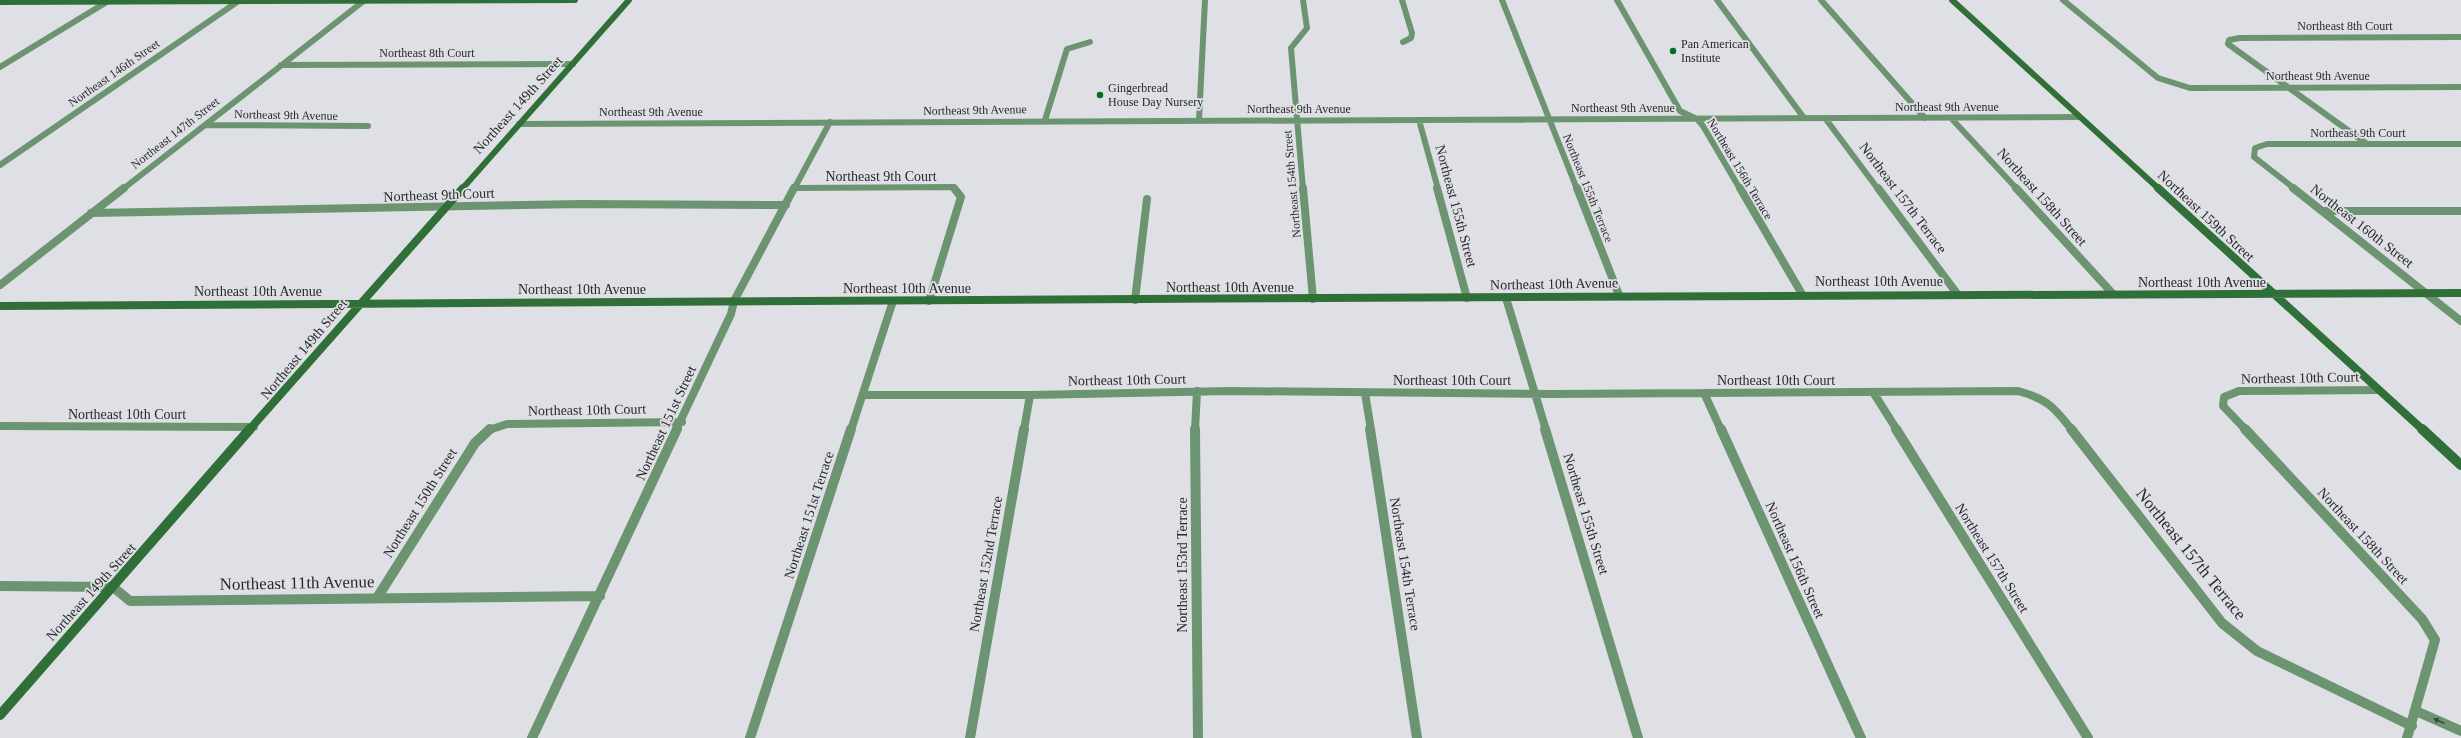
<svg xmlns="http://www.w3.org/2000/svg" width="2461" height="738" font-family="'Times New Roman',serif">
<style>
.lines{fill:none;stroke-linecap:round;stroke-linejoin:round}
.street-far2{stroke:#6d9470;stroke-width:6}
.street-far1{stroke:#6d9470;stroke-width:8}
.street{stroke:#6d9470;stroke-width:10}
.secondary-far2{stroke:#316f39;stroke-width:6}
.secondary-far1{stroke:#316f39;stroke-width:8}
.secondary{stroke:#316f39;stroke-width:10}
.oneway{fill:#3d4940}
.poi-dot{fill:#007023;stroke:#dfe0e5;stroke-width:1.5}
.labels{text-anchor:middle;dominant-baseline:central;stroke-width:3.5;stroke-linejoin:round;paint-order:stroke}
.far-street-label{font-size:12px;fill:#29292b;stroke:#dfe0e5}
.far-poi-label{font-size:12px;fill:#29292b;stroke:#dfe0e5;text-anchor:start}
.street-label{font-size:14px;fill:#29292b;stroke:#dfe0e5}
.near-street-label{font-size:17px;fill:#29292b;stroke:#dfe0e5}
</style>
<rect width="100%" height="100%" fill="#dfe0e5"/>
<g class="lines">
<path class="street-far2" d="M 1303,0 L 1307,28 L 1291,48 L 1303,189
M 1402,0 L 1412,33 L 1411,38 L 1403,42
M 1502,0 L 1577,189
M 1617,0 L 1680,111 L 1697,119 L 1703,126 L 1740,189
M 1717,0 L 1804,118
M 1821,0 L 1925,118
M 2063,0 L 2158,78 L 2190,88 L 2461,87
M 281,65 L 573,64
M 0,67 L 110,0
M 1825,118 L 1878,189
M 1951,118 L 2017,189
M 1045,120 L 1067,49 L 1090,42
M 1199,120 L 1205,0
M 1419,120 L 1438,189
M 519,124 L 2079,117
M 205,125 L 368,126
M 2367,144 L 2228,44 L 2229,40 L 2240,38 L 2461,37
M 0,165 L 240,0
M 796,188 L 953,187 L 955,189
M 123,189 L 365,0
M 794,189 L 830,122
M 2295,189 L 2254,157 L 2255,148 L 2267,144 L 2461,144"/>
<path class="street-far1" d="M 1303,188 L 1313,299
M 1437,188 L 1467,298
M 1577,188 L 1619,295
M 1740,188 L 1802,294
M 1878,188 L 1958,295
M 2016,188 L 2113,294
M 2293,188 L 2461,321
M 2322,211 L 2461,211
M 91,213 L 582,204 L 786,205
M 0,285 L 124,188
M 1506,298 L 1546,430
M 1135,300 L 1147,199
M 929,301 L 961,197 L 954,188
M 1873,392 L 1897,430
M 1365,393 L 1371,430
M 1704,393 L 1721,430
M 863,395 L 1030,395 L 1230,391 L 1552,394 L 2018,391 C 2047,399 2054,407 2072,430
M 0,426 L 254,427
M 489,430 L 507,424 L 682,422
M 676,430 L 731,314 L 734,301 L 794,188
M 851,430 L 893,301
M 1024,430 L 1030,395
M 1195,430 L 1197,391
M 2246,430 L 2223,406 L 2224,397 L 2239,391 L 2378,390"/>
<path class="street" d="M 1195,429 L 1198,738
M 1370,429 L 1417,738
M 1545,429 L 1638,738
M 1721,429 L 1861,738
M 1896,429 L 2088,738
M 2071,429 L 2222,623 L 2257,651 L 2412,726
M 2245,429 L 2422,619 L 2435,640 L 2407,738
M 0,586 L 113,587 L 130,601 L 600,596
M 377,598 L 475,443 L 490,429
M 2416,711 L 2461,731
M 532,738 L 677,429
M 750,738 L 851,429
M 970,738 L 1024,429"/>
<path class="secondary-far2" d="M 1952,0 L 2159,189
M 0,2 L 575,0
M 462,189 L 629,0"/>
<path class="secondary-far1" d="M 2158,188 L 2423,430
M 0,306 C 820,302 1641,294 2461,293
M 249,430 L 463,188"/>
<path class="secondary" d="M 2422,429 L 2461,465
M 0,715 L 250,429"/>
</g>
<defs><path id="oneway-solid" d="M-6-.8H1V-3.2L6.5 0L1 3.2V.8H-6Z"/></defs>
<use class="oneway" href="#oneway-solid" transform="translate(2439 721) rotate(-156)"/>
<g class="poi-dot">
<circle cx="1673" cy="51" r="4"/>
<circle cx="1100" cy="95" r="4"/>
</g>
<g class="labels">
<g class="far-street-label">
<text x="2345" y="26">Northeast 8th Court</text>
<text x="427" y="53">Northeast 8th Court</text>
<text transform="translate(114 73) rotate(-35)">Northeast 146th Street</text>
<text x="2318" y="76">Northeast 9th Avenue</text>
<text x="1947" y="107">Northeast 9th Avenue</text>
<text x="1623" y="108">Northeast 9th Avenue</text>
<text x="1299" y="109">Northeast 9th Avenue</text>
<text transform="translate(975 110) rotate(-1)">Northeast 9th Avenue</text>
<text x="651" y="112">Northeast 9th Avenue</text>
<text transform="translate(286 115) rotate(1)">Northeast 9th Avenue</text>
<text transform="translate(175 133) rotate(-38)">Northeast 147th Street</text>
<text x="2358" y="133">Northeast 9th Court</text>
<text transform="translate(1740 169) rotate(59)">Northeast 156th Terrace</text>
<text transform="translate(1292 184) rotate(-95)">Northeast 154th Street</text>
<text transform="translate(1588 188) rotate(68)">Northeast 155th Terrace</text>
</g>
<g class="far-poi-label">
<text x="1681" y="44">Pan American<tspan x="1681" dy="14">Institute</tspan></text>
<text x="1108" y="88">Gingerbread<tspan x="1108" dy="14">House Day Nursery</tspan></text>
</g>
<g class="street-label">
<text transform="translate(518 105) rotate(-48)">Northeast 149th Street</text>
<text x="881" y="176">Northeast 9th Court</text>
<text transform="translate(439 195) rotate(-2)">Northeast 9th Court</text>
<text transform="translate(2042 197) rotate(48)">Northeast 158th Street</text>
<text transform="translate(1903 198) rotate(53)">Northeast 157th Terrace</text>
<text transform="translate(1456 206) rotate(75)">Northeast 155th Street</text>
<text transform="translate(2206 216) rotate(43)">Northeast 159th Street</text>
<text transform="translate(2362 226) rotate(38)">Northeast 160th Street</text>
<text x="1879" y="281">Northeast 10th Avenue</text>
<text x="2202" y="282">Northeast 10th Avenue</text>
<text transform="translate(1554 284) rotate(-1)">Northeast 10th Avenue</text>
<text x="1230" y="287">Northeast 10th Avenue</text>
<text x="907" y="288">Northeast 10th Avenue</text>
<text x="582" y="289">Northeast 10th Avenue</text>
<text x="258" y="291">Northeast 10th Avenue</text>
<text transform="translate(304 349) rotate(-50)">Northeast 149th Street</text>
<text transform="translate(2300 378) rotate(-1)">Northeast 10th Court</text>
<text transform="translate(1127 380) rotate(-1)">Northeast 10th Court</text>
<text x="1452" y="380">Northeast 10th Court</text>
<text x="1776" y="380">Northeast 10th Court</text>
<text transform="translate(587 410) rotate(-1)">Northeast 10th Court</text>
<text x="127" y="414">Northeast 10th Court</text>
<text transform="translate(666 423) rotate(-65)">Northeast 151st Street</text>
<text transform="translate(420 503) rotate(-58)">Northeast 150th Street</text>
<text transform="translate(1586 514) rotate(73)">Northeast 155th Street</text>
<text transform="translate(809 515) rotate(-72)">Northeast 151st Terrace</text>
<text transform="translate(2363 536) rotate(47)">Northeast 158th Street</text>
<text transform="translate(1992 558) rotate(58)">Northeast 157th Street</text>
<text transform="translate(1795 560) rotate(66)">Northeast 156th Street</text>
<text transform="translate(986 564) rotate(-80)">Northeast 152nd Terrace</text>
<text transform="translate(1405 564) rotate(81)">Northeast 154th Terrace</text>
<text transform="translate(1182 565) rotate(-90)">Northeast 153rd Terrace</text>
<text transform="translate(91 592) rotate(-48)">Northeast 149th Street</text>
</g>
<g class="near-street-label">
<text transform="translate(2191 554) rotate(51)">Northeast 157th Terrace</text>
<text transform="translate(297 583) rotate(-1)">Northeast 11th Avenue</text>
</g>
</g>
</svg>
